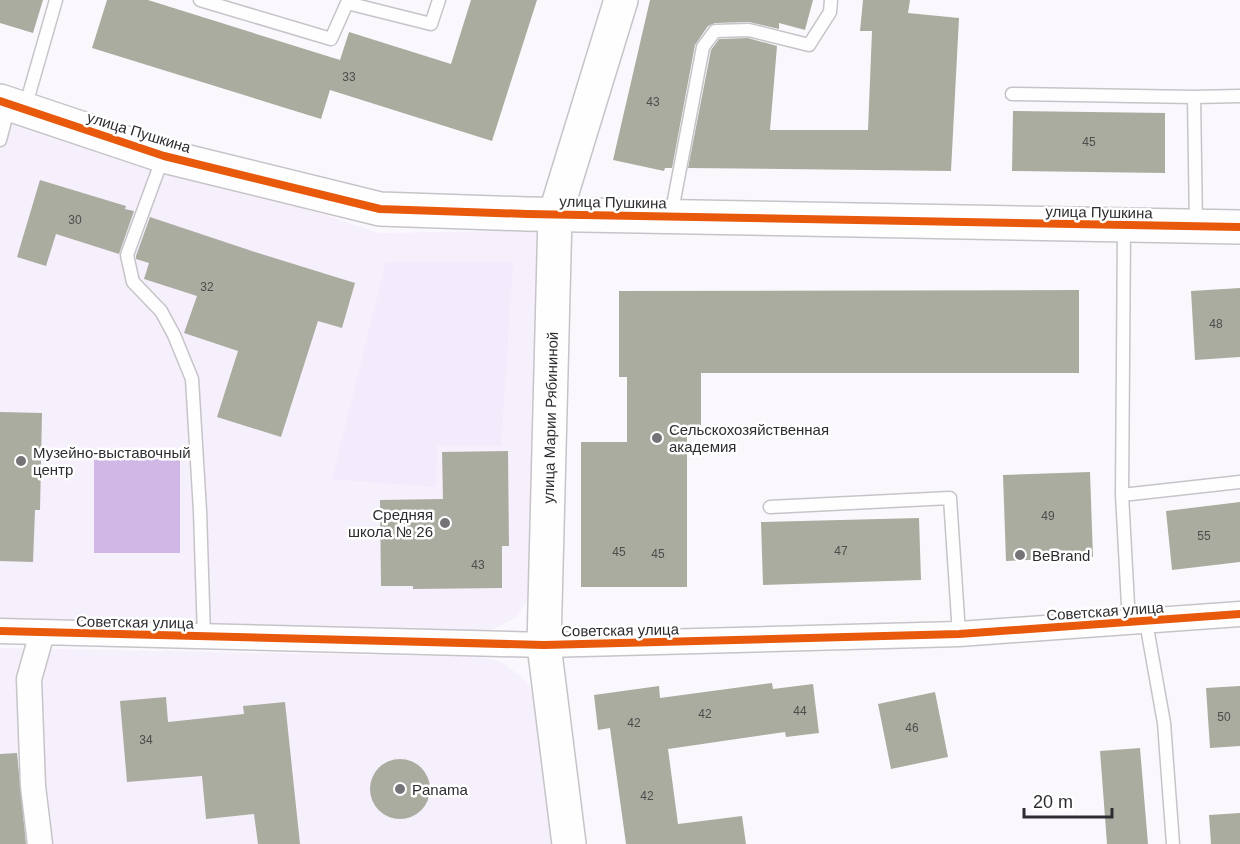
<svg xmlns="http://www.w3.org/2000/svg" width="1240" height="844" font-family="Arial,sans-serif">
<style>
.built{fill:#f6effc}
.green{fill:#f3eafb}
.water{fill:#d0b7e6}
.building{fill:#abaca0}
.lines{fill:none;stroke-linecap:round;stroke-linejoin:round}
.lane-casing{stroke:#c6c4c8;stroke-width:15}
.street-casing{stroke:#c6c4c8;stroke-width:27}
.secondary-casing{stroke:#c6c4c8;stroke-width:36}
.lane{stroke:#fefeff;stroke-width:12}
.street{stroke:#fefeff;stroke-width:24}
.secondary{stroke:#fefeff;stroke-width:33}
.cycleway-casing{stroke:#fff;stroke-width:11}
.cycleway{stroke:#e8590c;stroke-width:8}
.poi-dot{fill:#767378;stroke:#fff;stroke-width:2}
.labels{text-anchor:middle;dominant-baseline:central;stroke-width:5;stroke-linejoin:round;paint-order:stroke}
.number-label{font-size:12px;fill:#4d4c4c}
.street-label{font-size:15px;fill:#2e2c30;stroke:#fff}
.poi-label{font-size:15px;fill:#2e2c30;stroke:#fff;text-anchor:start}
</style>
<rect width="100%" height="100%" fill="#fbf8fd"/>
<path class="built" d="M 0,107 L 379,233 L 513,231 L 547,222 L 529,598 L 515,618 L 490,631 L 0,619 Z
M 0,648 L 482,657 L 501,662 L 518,674 L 530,687 L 540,708 L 559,844 L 0,844 Z"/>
<path class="green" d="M 386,262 L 513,262 L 501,446 L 437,446 L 436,487 L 332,479 Z"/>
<path class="water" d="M 180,459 L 180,553 L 94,553 L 94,460 Z"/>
<path class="building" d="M 0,0 L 43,0 L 33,33 L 0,23 Z
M 107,0 L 148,0 L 340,60 L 349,32 L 451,64 L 471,0 L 537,0 L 492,141 L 330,90 L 321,119 L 92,48 Z
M 650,0 L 813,0 L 805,30 L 779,23 L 779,29 L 749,22 L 715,23 L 708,26 L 695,45 L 672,168 L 665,168 L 664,171 L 613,160 Z
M 863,0 L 910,0 L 908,13 L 959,18 L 951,171 L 688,168 L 711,50 L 719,39 L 748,38 L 777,46 L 770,130 L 868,130 L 872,31 L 860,31 Z
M 1013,111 L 1165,113 L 1165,173 L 1012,171 Z
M 40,180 L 126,206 L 125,209 L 134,211 L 119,254 L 56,234 L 46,266 L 17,257 Z
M 150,217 L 255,252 L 355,283 L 342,328 L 318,321 L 281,437 L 217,417 L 238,351 L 184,333 L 197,296 L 144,279 L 149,263 L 136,259 L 136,256 Z
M 1240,288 L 1240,357 L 1195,360 L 1191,291 Z
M 1079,290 L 1079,373 L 701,373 L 701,434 L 687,434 L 687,587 L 581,587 L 581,442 L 627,442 L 627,377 L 619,377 L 619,291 Z
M 0,412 L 42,413 L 40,510 L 35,510 L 33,562 L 0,561 Z
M 508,451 L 509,546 L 502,546 L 502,588 L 413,589 L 413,586 L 381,586 L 380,500 L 443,499 L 442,452 Z
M 1090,472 L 1093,557 L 1006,561 L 1003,475 Z
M 1240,502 L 1240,562 L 1172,570 L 1166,511 Z
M 919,518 L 921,580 L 763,585 L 761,522 Z
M 772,683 L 773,689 L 813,684 L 819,733 L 786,737 L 785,732 L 668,749 L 678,824 L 742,816 L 746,844 L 626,844 L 610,728 L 598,730 L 594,695 L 659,686 L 660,698 Z
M 1240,686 L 1240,746 L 1210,748 L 1206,688 Z
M 935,692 L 948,757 L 891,769 L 878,704 Z
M 166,697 L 168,722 L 244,714 L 243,706 L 285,702 L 300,844 L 258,844 L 254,814 L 206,819 L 202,776 L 127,782 L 120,701 Z
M 1140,748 L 1148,844 L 1107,844 L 1100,751 Z
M 17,753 L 26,844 L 0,844 L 0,754 Z
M370 789a30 30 0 1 1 60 0a30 30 0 1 1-60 0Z
M 1240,813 L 1240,844 L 1211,844 L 1209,815 Z"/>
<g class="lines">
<defs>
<path id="lane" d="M 200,0 L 331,39 L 347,3 L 431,24 L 439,0
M 1012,94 L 1194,97
M 25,108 L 56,0
M 0,140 L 9,106
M 163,157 L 127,255 L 133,282 L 161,311 L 174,335 L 192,379 L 200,511 L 204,637
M 671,216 L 703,47 L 715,31 L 749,30 L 809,45 L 830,12 L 831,0
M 1196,226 L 1194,97 L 1240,96
M 1122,495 L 1124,227
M 770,507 L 950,498 L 959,634
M 1146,622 L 1164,723 L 1173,844
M 1129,623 L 1122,495 L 1240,482"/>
<path id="street" d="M 0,631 L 544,645 L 959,634 L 1240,614
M 40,844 L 33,786 L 29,679 L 42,633"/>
<g id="secondary">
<path d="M 0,101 L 164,156 L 380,209 L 527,214 L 1240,227"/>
<path id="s1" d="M 569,844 L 544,645 L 555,215 L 621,0"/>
</g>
</defs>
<use href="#lane" class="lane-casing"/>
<use href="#street" class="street-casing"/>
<use href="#secondary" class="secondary-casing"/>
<use href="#lane" class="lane"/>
<use href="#street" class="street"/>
<use href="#secondary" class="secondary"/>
<defs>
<path id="cycleway" d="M 0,101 L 164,156 L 380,209 L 527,214 L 1240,227
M 0,631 L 544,645 L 959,634 L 1240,614"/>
</defs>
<use href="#cycleway" class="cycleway-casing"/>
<use href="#cycleway" class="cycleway"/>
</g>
<g class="poi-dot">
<circle cx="657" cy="438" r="6"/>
<circle cx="21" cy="461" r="6"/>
<circle cx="445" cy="523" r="6"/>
<circle cx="1020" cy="555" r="6"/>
<circle cx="400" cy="789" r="6"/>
</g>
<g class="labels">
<g class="number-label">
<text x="349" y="77">33</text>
<text x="653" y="102">43</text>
<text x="1089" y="142">45</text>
<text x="75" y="220">30</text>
<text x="207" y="287">32</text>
<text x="1216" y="324">48</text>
<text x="1048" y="516">49</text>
<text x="1204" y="536">55</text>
<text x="841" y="551">47</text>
<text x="619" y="552">45</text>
<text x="658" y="554">45</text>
<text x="478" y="565">43</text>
<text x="800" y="711">44</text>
<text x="705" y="714">42</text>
<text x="1224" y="717">50</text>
<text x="634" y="723">42</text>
<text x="912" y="728">46</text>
<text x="146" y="740">34</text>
<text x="647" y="796">42</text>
</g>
<g class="street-label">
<text transform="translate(139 132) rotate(17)">улица Пушкина</text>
<text transform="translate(613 202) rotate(1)">улица Пушкина</text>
<text transform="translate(1099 212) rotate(1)">улица Пушкина</text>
<text stroke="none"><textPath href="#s1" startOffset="428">улица Марии Рябининой</textPath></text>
<text transform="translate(1105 611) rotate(-4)">Советская улица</text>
<text transform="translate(135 622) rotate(1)">Советская улица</text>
<text transform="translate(620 630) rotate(-1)">Советская улица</text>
</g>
<g class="poi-label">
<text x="669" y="429">Сельскохозяйственная<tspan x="669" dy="17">академия</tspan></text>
<text x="33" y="452">Музейно-выставочный<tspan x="33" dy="17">центр</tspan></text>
<text x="433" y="514" text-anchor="end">Средняя<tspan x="433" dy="17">школа № 26</tspan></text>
<text x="1032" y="555">BeBrand</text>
<text x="412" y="789">Panama</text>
</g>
</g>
<path d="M1024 808v9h88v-9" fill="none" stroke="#2e2c30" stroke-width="3"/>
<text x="1033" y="808" font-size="18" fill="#2e2c30" stroke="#ffffff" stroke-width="4.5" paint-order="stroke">20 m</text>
</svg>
